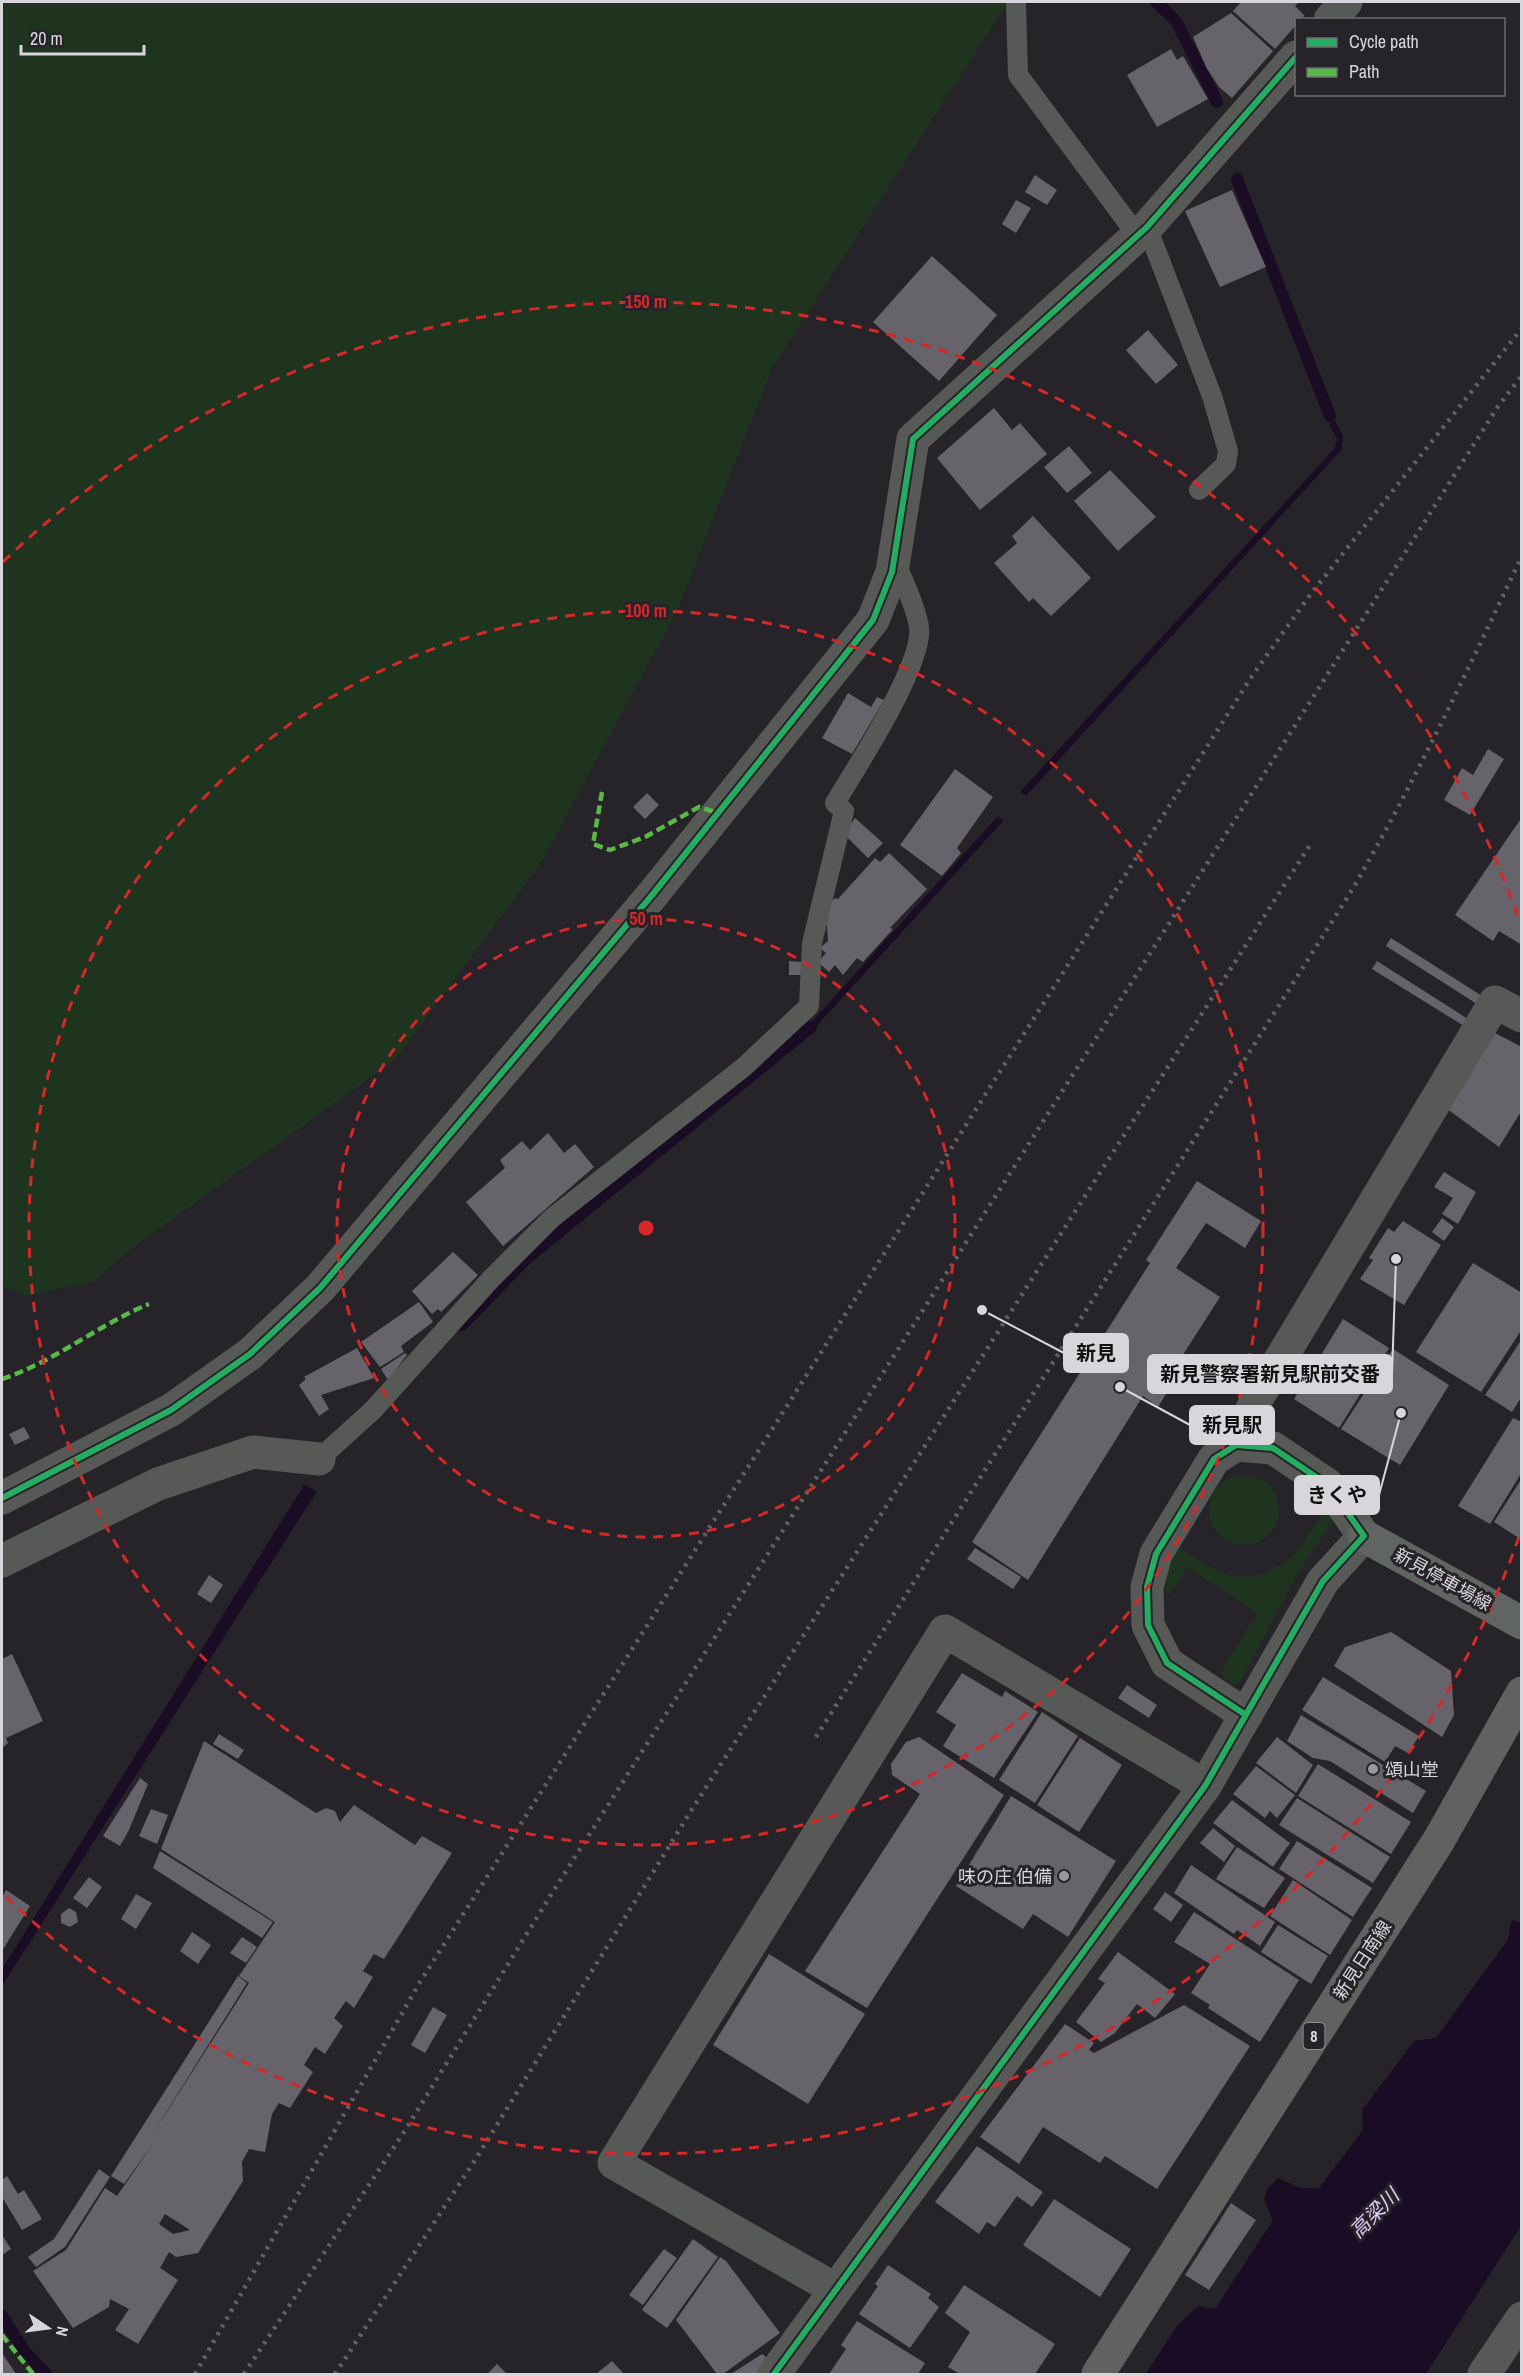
<svg xmlns="http://www.w3.org/2000/svg" width="1523" height="2376" font-family="'Archivo Narrow','Noto Sans JP',sans-serif">
<style>
.green{fill:#1f341f}
.water{fill:#1a0c24}
.lines{fill:none;stroke-linecap:round;stroke-linejoin:round}
.stream{stroke:#1a0c24;stroke-width:12}
.building{fill:#67636b;fill-rule:evenodd}
.service{stroke:#565956;stroke-width:20}
.minor{stroke:#565956;stroke-width:33}
.tertiary{stroke:#565956;stroke-width:33}
.secondary{stroke:#616561;stroke-width:33}
.primary{stroke:#5f625f;stroke-width:33}
.rail{stroke:#616161;stroke-width:4.5;stroke-dasharray:3 6;stroke-linecap:butt}
.quiet{stroke:#58b947;stroke-width:4.5;stroke-dasharray:9 4.5;stroke-linecap:butt}
.cycleway-casing{stroke:#262329;stroke-width:10}
.cycleway{stroke:#26ab63;stroke-width:6}
.ring{fill:none;stroke:#d62828;stroke-width:3;stroke-dasharray:10 8}
.poi-dot{fill:#9a989c;stroke:#262329;stroke-width:2}
.labels{text-anchor:middle;dominant-baseline:central;stroke-width:6;stroke-linejoin:round;paint-order:stroke}
.shield{fill:#262329;stroke:#a3a0a6;stroke-width:1.5}
.shield-label{font-size:16px;font-weight:bold;fill:#d9d6db}
.street-label{font-size:18px;fill:#d9d6db;stroke:#262329}
.poi-label{font-size:18px;fill:#d9d6db;stroke:#262329;text-anchor:start}
.water-label{font-size:20px;font-style:italic;fill:#e5ccfa;stroke:#262329}
.centre{fill:#d62828;stroke:#262329;stroke-width:3}
.ring-label{font-size:18px;text-anchor:middle;font-weight:bold;fill:#d62828;stroke:#262329;stroke-width:6;stroke-linejoin:round;paint-order:stroke}
.leader{fill:none;stroke:#d9d6db;stroke-width:2}
.callout-dot{fill:#d9d6db;stroke:#262329;stroke-width:2}
.callout{fill:#d9d6db;stroke:#d9d6db;stroke-width:2}
.callout-label{font-size:20px;text-anchor:middle;font-weight:bold;fill:#111}
</style>
<rect width="100%" height="100%" fill="#262428"/>
<path class="green" d="M 2,2 L 1008,2 L 772,368 L 678,609 L 542,861 L 395,1060 L 136,1245 L 95,1281 L 25,1296 L 2,1286 Z
M1209 1510a35 35 0 1 1 70 0a35 35 0 1 1-70 0Z
M 1324,1511 L 1329,1511 L 1333,1519 L 1331,1524 L 1298,1573 L 1242,1678 L 1237,1684 L 1231,1683 L 1220,1673 L 1258,1613 L 1187,1567 L 1170,1595 L 1166,1593 L 1167,1570 L 1176,1549 L 1180,1548 L 1206,1565 L 1233,1577 L 1264,1574 L 1293,1557 Z"/>
<path class="water" d="M 1335,421 L 1343,436 L 1342,449 L 1026,796 L 1020,792 L 1335,448 L 1337,439 L 1329,424 Z
M 998,816 L 1003,821 L 803,1041 L 798,1037 Z
M 304,1485 L 317,1491 L 2,1986 L 2,1969 Z
M 1512,1920 L 1522,1923 L 1521,2226 L 1426,2374 L 1146,2374 L 1176,2327 L 1198,2306 L 1215,2309 L 1273,2220 L 1264,2200 L 1267,2189 L 1278,2178 L 1300,2188 L 1319,2188 L 1363,2130 L 1362,2110 L 1414,2041 L 1436,2038 L 1507,1941 Z"/>
<g class="lines">
<path class="stream" d="M 1156,2 L 1176,21 L 1217,102
M 1237,179 L 1330,416
M 462,1325 L 527,1258 L 811,1027
M 2,2316 L 27,2354 L 46,2374"/>
</g>
<path class="building" d="M 1241,2 L 1299,2 L 1295,6 L 1305,16 L 1296,20 L 1296,25 L 1275,49 L 1233,11 Z
M 1231,13 L 1273,51 L 1232,98 L 1219,87 L 1206,67 L 1193,37 Z
M 1171,49 L 1177,60 L 1183,56 L 1208,99 L 1157,127 L 1127,75 Z
M 1035,175 L 1057,190 L 1047,205 L 1025,192 Z
M 1232,190 L 1266,267 L 1220,287 L 1185,211 Z
M 1016,200 L 1031,208 L 1016,233 L 1002,224 Z
M 932,256 L 997,315 L 939,381 L 873,322 Z
M 1148,330 L 1178,365 L 1156,384 L 1126,350 Z
M 994,408 L 1012,430 L 1020,423 L 1047,454 L 980,510 L 937,458 Z
M 1069,446 L 1092,473 L 1067,493 L 1044,467 Z
M 1110,470 L 1156,517 L 1118,551 L 1074,501 Z
M 1033,516 L 1091,578 L 1051,616 L 1033,598 L 1029,602 L 994,563 L 1017,543 L 1012,536 Z
M 848,693 L 871,707 L 877,697 L 884,700 L 852,754 L 822,738 Z
M 1488,749 L 1504,759 L 1470,815 L 1444,800 L 1462,768 L 1473,775 Z
M 955,769 L 993,797 L 957,848 L 961,853 L 942,876 L 900,845 Z
M 647,793 L 659,805 L 645,819 L 633,807 Z
M 1522,817 L 1522,945 L 1499,931 L 1493,941 L 1455,915 Z
M 855,818 L 883,843 L 868,858 L 844,834 Z
M 889,853 L 927,889 L 890,928 L 893,929 L 863,962 L 857,958 L 843,975 L 835,965 L 829,972 L 818,962 L 826,953 L 820,948 L 828,941 L 827,926 L 822,922 L 829,903 L 835,898 L 838,899 L 875,858 L 880,862 Z
M 1391,938 L 1482,996 L 1477,1004 L 1386,946 Z
M 789,961 L 802,962 L 801,975 L 789,975 Z
M 1377,961 L 1468,1019 L 1464,1026 L 1372,969 Z
M 1491,1031 L 1522,1047 L 1522,1110 L 1499,1147 L 1446,1108 Z
M 548,1133 L 564,1153 L 575,1144 L 594,1167 L 503,1246 L 466,1202 L 505,1168 L 500,1160 L 522,1141 L 530,1150 Z
M 1444,1172 L 1476,1192 L 1458,1224 L 1442,1214 L 1453,1198 L 1434,1187 Z
M 1197,1181 L 1261,1221 L 1245,1248 L 1206,1223 L 1176,1268 L 1220,1297 L 1170,1375 L 1175,1379 L 1158,1407 L 1143,1396 L 1028,1580 L 972,1542 L 1150,1263 L 1146,1260 Z
M 1442,1218 L 1454,1227 L 1444,1241 L 1432,1232 Z
M 1403,1221 L 1441,1245 L 1404,1305 L 1360,1279 L 1373,1260 L 1369,1258 L 1388,1228 L 1394,1232 Z
M 453,1252 L 478,1275 L 441,1312 L 438,1309 L 432,1314 L 412,1291 Z
M 1473,1263 L 1522,1293 L 1522,1329 L 1481,1392 L 1416,1352 Z
M 419,1302 L 433,1322 L 401,1346 L 404,1352 L 380,1367 L 361,1342 Z
M 1343,1319 L 1389,1348 L 1339,1428 L 1294,1399 Z
M 1522,1339 L 1522,1396 L 1512,1412 L 1485,1395 Z
M 357,1348 L 374,1378 L 321,1395 L 329,1409 L 319,1416 L 299,1385 L 306,1379 L 304,1377 Z
M 1393,1349 L 1449,1385 L 1400,1465 L 1341,1429 Z
M 405,1353 L 407,1355 L 388,1380 L 381,1369 Z
M 1513,1418 L 1522,1422 L 1522,1472 L 1490,1524 L 1458,1506 Z
M 24,1427 L 30,1438 L 15,1445 L 9,1434 Z
M 1522,1478 L 1522,1540 L 1494,1522 Z
M 975,1548 L 1021,1577 L 1013,1589 L 967,1559 Z
M 209,1575 L 223,1585 L 211,1603 L 197,1594 Z
M 1391,1632 L 1451,1671 L 1454,1715 L 1442,1737 L 1334,1666 L 1345,1647 Z
M 12,1654 L 43,1721 L 6,1738 L 8,1743 L 2,1748 L 2,1659 Z
M 962,1673 L 1002,1697 L 1005,1691 L 1038,1712 L 994,1778 L 943,1746 L 956,1725 L 936,1712 Z
M 1323,1677 L 1419,1736 L 1408,1753 L 1395,1746 L 1385,1762 L 1302,1710 Z
M 1127,1685 L 1157,1705 L 1149,1718 L 1118,1698 Z
M 1042,1712 L 1078,1736 L 1035,1803 L 999,1780 Z
M 1301,1715 L 1426,1791 L 1413,1813 L 1330,1761 L 1313,1758 L 1287,1741 Z
M 219,1734 L 244,1750 L 238,1759 L 213,1744 Z
M 919,1737 L 1004,1795 L 867,2008 L 805,1971 L 920,1794 L 892,1775 L 891,1764 L 906,1742 Z
M 1277,1737 L 1313,1765 L 1296,1793 L 1256,1763 Z
M 1080,1738 L 1122,1765 L 1079,1832 L 1037,1805 Z
M 204,1741 L 316,1813 L 326,1808 L 335,1811 L 340,1822 L 354,1805 L 415,1845 L 422,1836 L 452,1853 L 384,1959 L 374,1954 L 363,1971 L 373,1977 L 354,2008 L 346,2001 L 334,2018 L 343,2026 L 325,2054 L 315,2047 L 304,2065 L 313,2072 L 290,2108 L 279,2103 L 272,2114 L 265,2152 L 249,2149 L 242,2162 L 243,2181 L 198,2253 L 176,2257 L 169,2252 L 160,2268 L 178,2280 L 138,2344 L 115,2330 L 129,2309 L 110,2299 L 109,2307 L 73,2328 L 33,2271 L 66,2250 L 105,2188 L 117,2196 L 155,2141 L 124,2184 L 111,2176 L 238,1976 L 247,1983 L 150,2138 L 249,1983 L 239,1976 L 275,1922 L 161,1849 ZM 165,2214 L 190,2230 L 173,2234 L 159,2224 Z
M 1318,1764 L 1411,1822 L 1391,1854 L 1298,1796 Z
M 1256,1766 L 1295,1795 L 1277,1818 L 1270,1811 L 1265,1818 L 1233,1794 Z
M 140,1778 L 148,1784 L 129,1830 L 120,1846 L 103,1836 Z
M 1011,1796 L 1116,1861 L 1068,1937 L 1033,1914 L 1023,1929 L 956,1886 Z
M 1297,1798 L 1390,1857 L 1373,1883 L 1279,1825 Z
M 1232,1800 L 1290,1843 L 1273,1867 L 1213,1823 Z
M 151,1809 L 168,1815 L 157,1844 L 139,1836 Z
M 1213,1828 L 1235,1846 L 1224,1862 L 1200,1843 Z
M 1297,1841 L 1372,1888 L 1353,1917 L 1279,1869 Z
M 1237,1847 L 1285,1878 L 1264,1908 L 1216,1879 Z
M 160,1851 L 273,1922 L 262,1938 L 153,1868 Z
M 1191,1865 L 1275,1922 L 1260,1946 L 1237,1930 L 1234,1934 L 1174,1893 Z
M 89,1877 L 102,1887 L 87,1908 L 73,1898 Z
M 1293,1880 L 1352,1920 L 1330,1955 L 1270,1916 Z
M 6,1890 L 30,1906 L 2,1951 L 2,1897 Z
M 1165,1892 L 1183,1905 L 1171,1922 L 1153,1909 Z
M 136,1894 L 152,1903 L 136,1929 L 121,1919 Z
M 69,1908 L 76,1912 L 78,1922 L 70,1927 L 61,1923 L 61,1914 Z
M 1194,1912 L 1299,1980 L 1260,2042 L 1208,2008 L 1210,2005 L 1191,1993 L 1210,1964 L 1174,1942 Z
M 1278,1925 L 1328,1956 L 1311,1984 L 1261,1952 Z
M 192,1932 L 211,1945 L 198,1964 L 180,1951 Z
M 242,1937 L 257,1947 L 246,1963 L 230,1953 Z
M 1118,1952 L 1175,1994 L 1155,2018 L 1137,2004 L 1115,2033 L 1101,2042 L 1076,2022 L 1105,1983 L 1098,1979 Z
M 769,1954 L 865,2014 L 808,2104 L 713,2045 Z
M 1184,2005 L 1250,2046 L 1157,2189 L 1105,2156 L 1100,2163 L 1043,2127 L 1019,2164 L 980,2137 L 1065,2024 L 1094,2043 L 1089,2050 L 1094,2053 Z
M 433,2007 L 447,2015 L 425,2053 L 411,2045 Z
M 977,2146 L 1043,2192 L 1032,2207 L 1017,2196 L 995,2227 L 987,2222 L 979,2234 L 935,2202 Z
M 99,2169 L 110,2177 L 65,2247 L 36,2267 L 28,2257 L 54,2239 Z
M 7,2176 L 18,2194 L 24,2190 L 42,2219 L 22,2230 L 2,2197 L 2,2180 Z
M 1054,2199 L 1131,2249 L 1100,2297 L 1023,2245 Z
M 1231,2203 L 1256,2220 L 1209,2290 L 1185,2275 Z
M 2,2235 L 11,2249 L 2,2255 Z
M 693,2239 L 718,2257 L 667,2328 L 642,2310 Z
M 664,2249 L 677,2258 L 643,2305 L 629,2295 Z
M 720,2257 L 726,2261 L 780,2333 L 723,2374 L 717,2374 L 676,2320 Z
M 888,2265 L 931,2294 L 928,2298 L 939,2307 L 910,2348 L 859,2314 L 878,2286 L 875,2284 Z
M 964,2285 L 1055,2344 L 1035,2374 L 960,2374 L 948,2367 L 970,2332 L 945,2313 Z
M 857,2321 L 925,2363 L 918,2374 L 829,2374 L 846,2349 L 841,2345 Z
M 2,2353 L 16,2374 L 2,2374 Z
M 762,2354 L 771,2361 L 761,2374 L 731,2374 Z
M 612,2361 L 624,2374 L 596,2374 Z
M 497,2364 L 507,2374 L 487,2374 Z"/>
<g class="lines">
<path class="service" d="M 1016,2 L 1018,75 L 1137,235
M 1147,227 L 1212,396 L 1228,451 L 1226,464 L 1199,490
M 319,1459 L 373,1410 L 491,1279 L 552,1218 L 744,1067 L 809,1006 L 812,943 L 844,811 L 835,803 C 856,768 924,664 919,627 C 916,606 903,582 896,562"/>
<path class="minor" d="M 1330,20 L 1346,2
M 1236,1445 L 1256,1400 L 1495,1002 L 1522,1016
M 2,1498 L 171,1410 L 250,1354 L 320,1288 L 653,894 L 873,620 L 892,572 L 913,439 L 1147,227 L 1296,57
M 2,1561 L 158,1484 L 253,1452 L 319,1459
M 1246,1715 L 1167,1663 L 1148,1625 L 1147,1587 L 1156,1554 L 1214,1459 L 1236,1445 L 1273,1448 L 1328,1485 L 1364,1536
M 774,2374 L 1205,1786 L 945,1631 L 614,2163 L 835,2289
M 1484,2374 L 1522,2318"/>
<path class="tertiary" d="M 1205,1786 L 1323,1581 L 1364,1536"/>
<path class="secondary" d="M 1364,1536 L 1522,1623"/>
<path class="primary" d="M 1098,2374 L 1439,1840 L 1522,1693"/>
<path class="rail" d="M 816,1737 L 1352,890 C 1415,782 1468,669 1522,556
M 195,2374 L 420,1982 L 1252,676 L 1310,595 L 1522,328
M 244,2374 L 404,2132 L 554,1890 L 1497,408 L 1522,375
M 335,2374 L 477,2157 L 689,1814 L 1310,845"/>
<path class="quiet" d="M 602,792 L 593,844 L 610,850 L 645,837 L 699,807 L 718,813
M 2,1379 C 54,1362 98,1325 149,1304
M 2,2335 L 33,2374"/>
<defs>
<path id="cycleway" d="M 2,1498 L 171,1410 L 250,1354 L 320,1288 L 653,894 L 873,620 L 892,572 L 913,439 L 1147,227 L 1296,57
M 774,2374 L 1205,1786 L 1323,1581 L 1364,1536 L 1328,1485 L 1273,1448 L 1236,1445 L 1214,1459 L 1156,1554 L 1147,1587 L 1148,1625 L 1167,1663 L 1246,1715"/>
</defs>
<use href="#cycleway" class="cycleway-casing"/>
<use href="#cycleway" class="cycleway"/>
</g>
<g class="ring">
<circle cx="646" cy="1228" r="309"/>
<circle cx="646" cy="1228" r="617"/>
<path d="M1519 1537A926 926 0 0 1 3 1894M3 562A926 926 0 0 1 1519 919"/>
</g>
<g class="poi-dot">
<circle cx="1373" cy="1769" r="6"/>
<circle cx="1064" cy="1876" r="6"/>
</g>
<g class="labels">
<rect class="shield" x="1303.5" y="2023" width="21" height="26" rx="4.5"/>
<g class="shield-label">
<text x="1314" y="2036">8</text>
</g>
<g class="street-label">
<text transform="translate(1443 1579) rotate(29)">新見停車場線</text>
<text transform="translate(1362 1960) rotate(-57)">新見日南線</text>
</g>
<g class="poi-label">
<text x="1385" y="1769">頌山堂</text>
<text x="1052" y="1876" text-anchor="end">味の庄 伯備</text>
</g>
<g class="water-label">
<text transform="translate(1374 2213) rotate(-45)">高梁川</text>
</g>
</g>
<circle cx="646" cy="1228" r="9" class="centre"/>
<g class="ring-label">
<text x="646" y="308">150 m</text>
<text x="646" y="617">100 m</text>
<text x="646" y="925">50 m</text>
</g>
<path class="leader" d="M982 1310L1064 1353M1396 1259L1392 1374M1120 1387L1190 1425M1401 1413L1379 1495"/>
<g class="callout-dot">
<circle cx="982" cy="1310" r="6"/>
<circle cx="1396" cy="1259" r="6"/>
<circle cx="1120" cy="1387" r="6"/>
<circle cx="1401" cy="1413" r="6"/>
</g>
<g class="callout">
<rect x="1064" y="1334" width="64" height="38" rx="6"/>
<rect x="1148" y="1355" width="244" height="38" rx="6"/>
<rect x="1190" y="1406" width="84" height="38" rx="6"/>
<rect x="1295" y="1476" width="84" height="38" rx="6"/>
</g>
<g class="callout-label">
<text x="1096" y="1360">新見</text>
<text x="1270" y="1381">新見警察署新見駅前交番</text>
<text x="1232" y="1432">新見駅</text>
<text x="1337" y="1502">きくや</text>
</g>
<rect width="1523" height="2376" fill="none" stroke="#d9d6db" stroke-width="6"/>
<rect x="1295" y="18" width="210" height="78" fill="#262329" stroke="#6e6b70" stroke-width="1.5"/>
<rect x="1307" y="38" width="30" height="9" fill="#26ab63" stroke="#6e6b70" stroke-width="1.5"/>
<text x="1349" y="48" font-size="18" fill="#d9d6db">Cycle path</text>
<rect x="1307" y="68" width="30" height="9" fill="#58b947" stroke="#6e6b70" stroke-width="1.5"/>
<text x="1349" y="78" font-size="18" fill="#d9d6db">Path</text>
<g transform="translate(48 2328) rotate(103)" stroke="#262329" stroke-width="4.5" paint-order="stroke">
<path d="M0-4.5L10 22L0 15L-10 22Z" fill="#d9d6db"/>
<text y="-9" font-size="16" font-weight="bold" text-anchor="middle" fill="#d9d6db">N</text>
</g>
<path d="M21 45v9h123v-9" fill="none" stroke="#d9d6db" stroke-width="3"/>
<text x="30" y="45" font-size="18" fill="#d9d6db" stroke="#262329" stroke-width="4.5" paint-order="stroke">20 m</text>
</svg>
